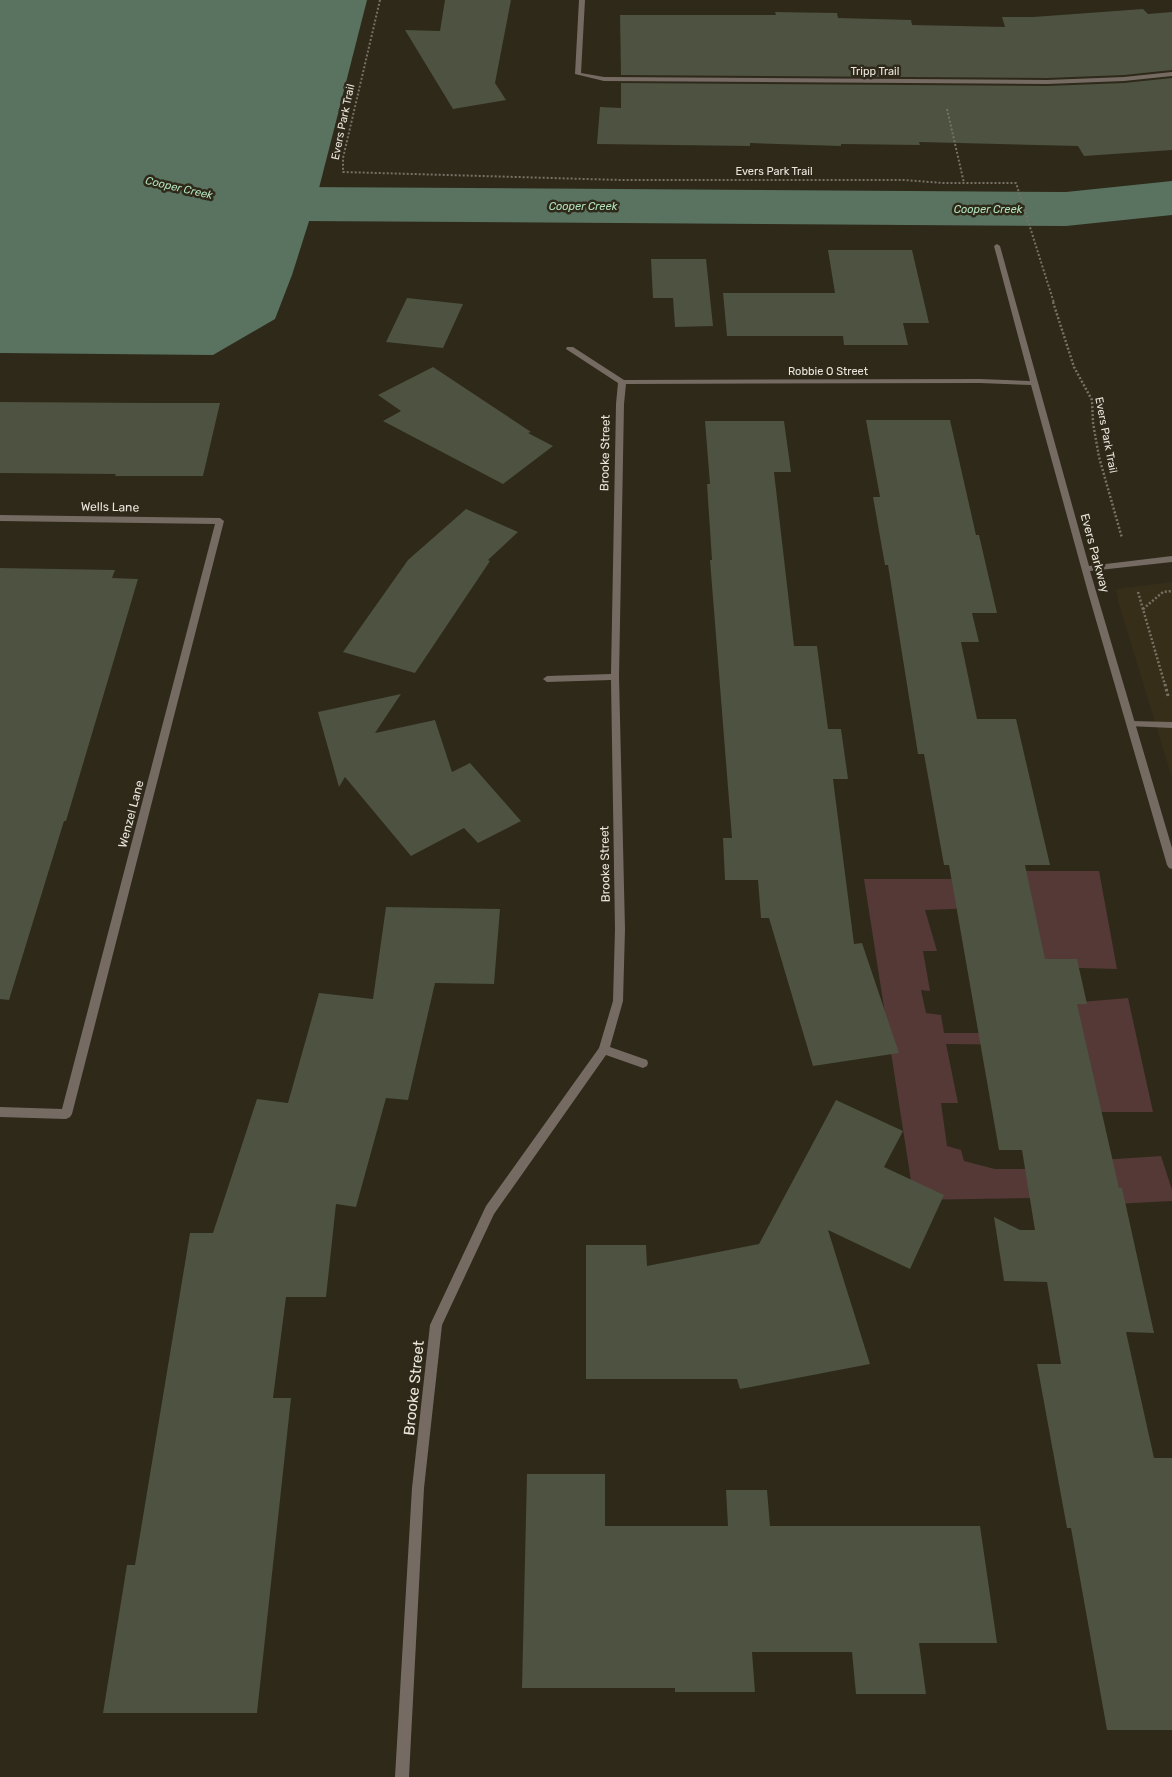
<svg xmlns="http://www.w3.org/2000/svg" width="1172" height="1777" font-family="Rubik,sans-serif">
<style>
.built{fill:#362e18}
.green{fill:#543937}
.water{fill:#597360}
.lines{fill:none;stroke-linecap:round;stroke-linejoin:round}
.river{fill:#597360;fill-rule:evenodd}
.building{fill:#4d5241}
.path-far2{stroke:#777265;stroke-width:2;stroke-dasharray:2 2;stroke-linecap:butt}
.path-far1{stroke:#777265;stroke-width:2.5;stroke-dasharray:2 2;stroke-linecap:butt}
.path{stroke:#777265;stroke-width:3;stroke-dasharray:2.5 2.5;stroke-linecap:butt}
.lane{fill:#766b63;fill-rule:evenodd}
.street{fill:#766b63;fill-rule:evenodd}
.labels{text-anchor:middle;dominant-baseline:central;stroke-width:5;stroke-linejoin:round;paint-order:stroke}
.far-street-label{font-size:11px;fill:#ebe7dd;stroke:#2f291a}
.far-water-label{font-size:11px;font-style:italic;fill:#b2e3bf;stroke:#2f291a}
.street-label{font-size:12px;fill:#ebe7dd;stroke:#2f291a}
.near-street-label{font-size:15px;fill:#ebe7dd;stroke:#2f291a}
</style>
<rect width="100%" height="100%" fill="#2f291a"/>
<path class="built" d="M 1172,582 L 1172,778 L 1118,601 L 1116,589 Z"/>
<path class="green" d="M 1025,871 L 1099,871 L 1117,969 L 1042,967 L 1005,907 L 925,910 L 937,951 L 923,951 L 930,991 L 921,990 L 926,1013 L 941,1015 L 944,1033 L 1033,1033 L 1058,1004 L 1128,998 L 1153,1112 L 1082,1112 L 1034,1045 L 946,1044 L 958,1103 L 941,1103 L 947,1146 L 961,1150 L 964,1161 L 995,1169 L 1083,1169 L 1086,1161 L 1161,1156 L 1172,1190 L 1172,1201 L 1096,1205 L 1092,1197 L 914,1200 L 864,879 L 1015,879 Z"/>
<path class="water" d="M 0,0 L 367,0 L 317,196 L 292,275 L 275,319 L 213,355 L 0,353 Z"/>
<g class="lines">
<path class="river" d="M 0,127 L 201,178 L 302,187 L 1066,192 L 1172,181 L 1172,215 L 1066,226 L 302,221 L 200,212 L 0,159 Z"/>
</g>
<path class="building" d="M 445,0 L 511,0 L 495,83 L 506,100 L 453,109 L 405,30 L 440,31 Z
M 1143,9 L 1148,14 L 1172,12 L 1172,70 L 1124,75 L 1047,78 L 621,75 L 620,15 L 776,15 L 775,12 L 837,13 L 838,18 L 911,20 L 912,25 L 1005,27 L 1002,17 L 1033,17 Z
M 1172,78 L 1172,150 L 1084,156 L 1078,146 L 919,142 L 920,145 L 841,144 L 841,146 L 750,143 L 750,146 L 597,144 L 600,107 L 621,108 L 621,83 L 1047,86 L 1124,83 Z
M 828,250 L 912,250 L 929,323 L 903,323 L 908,345 L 844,345 L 843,336 L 727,336 L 723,293 L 835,293 Z
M 651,259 L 706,259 L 713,326 L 675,327 L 673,298 L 653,298 Z
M 407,298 L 463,304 L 443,348 L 386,342 Z
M 433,367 L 531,432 L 528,433 L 553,446 L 503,484 L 383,421 L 401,411 L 378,395 Z
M 0,402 L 149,403 L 220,403 L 203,476 L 115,476 L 116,474 L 0,473 Z
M 866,420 L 950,420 L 976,535 L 979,535 L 997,613 L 972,613 L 979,642 L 961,642 L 977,719 L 1016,719 L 1050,865 L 1025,865 L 1045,959 L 1077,959 L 1087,1004 L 1077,1004 L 1119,1188 L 1122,1188 L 1154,1333 L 1126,1332 L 1154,1458 L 1172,1458 L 1172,1730 L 1107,1730 L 1071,1528 L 1067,1528 L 1037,1364 L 1061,1364 L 1047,1282 L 1004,1281 L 994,1217 L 1020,1230 L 1035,1230 L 1022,1150 L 999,1150 L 949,865 L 944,865 L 924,754 L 918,754 L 888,565 L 885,565 L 873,497 L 880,497 Z
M 705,421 L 784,421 L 791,472 L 774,472 L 794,646 L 817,646 L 828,729 L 841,729 L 848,779 L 833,779 L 854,944 L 862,943 L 899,1053 L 813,1066 L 769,918 L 761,918 L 758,880 L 725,880 L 723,838 L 732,838 L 710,560 L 712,560 L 707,484 L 710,484 Z
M 466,509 L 518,532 L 488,560 L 490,561 L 415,673 L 343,652 L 408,560 Z
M 0,568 L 115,570 L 112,578 L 138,579 L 66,821 L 64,821 L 9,1000 L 0,999 Z
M 401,694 L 375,733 L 435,720 L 452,772 L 470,763 L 521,821 L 478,843 L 464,828 L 411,856 L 345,777 L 339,787 L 318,712 Z
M 386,907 L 500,909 L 494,984 L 435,983 L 408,1100 L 386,1098 L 356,1207 L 336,1204 L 326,1297 L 286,1297 L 273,1398 L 291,1398 L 257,1713 L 103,1713 L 127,1565 L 135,1565 L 190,1233 L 213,1233 L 257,1099 L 288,1103 L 319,993 L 373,999 Z
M 836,1100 L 903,1131 L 884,1167 L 944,1195 L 910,1269 L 828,1230 L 870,1364 L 740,1389 L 737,1379 L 586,1379 L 586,1245 L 646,1245 L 647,1266 L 759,1244 Z
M 527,1474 L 605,1474 L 605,1526 L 728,1526 L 726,1490 L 767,1490 L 770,1526 L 980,1526 L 997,1643 L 919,1643 L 926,1694 L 856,1694 L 852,1652 L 752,1652 L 755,1692 L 675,1692 L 675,1688 L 522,1688 Z"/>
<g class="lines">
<path class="path-far2" d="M 380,0 L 343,158 L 343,172 L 621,180 L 904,180 L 943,183 L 1016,183 L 1054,303
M 947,109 L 964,183"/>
<path class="path-far1" d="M 1053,302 L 1074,367 L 1092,400 L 1093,423 L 1099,457 L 1122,538
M 1138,592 L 1165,685
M 1143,609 L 1163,592 L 1172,591"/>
<path class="path" d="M 1165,684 L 1168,696"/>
<path class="lane" d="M 0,515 L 220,518 L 224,521 L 72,1114 L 70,1117 L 66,1119 L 0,1117 L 0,1107 L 62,1109 L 215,524 L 0,521 Z
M 1131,721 L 1172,722 L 1172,728 L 1128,726 L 1126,724 L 1128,722 Z"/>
<path class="street" d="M 579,0 L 585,0 L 581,73 L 604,77 L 1047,80 L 1124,77 L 1172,72 L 1172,76 L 1124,81 L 1047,84 L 604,81 L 575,74 Z
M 997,244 L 1000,246 L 1089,566 L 1172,556 L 1172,562 L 1090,571 L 1172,848 L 1172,869 L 1169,868 L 1167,865 L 1089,596 L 1031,385 L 980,383 L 626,384 L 624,404 L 619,677 L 625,929 L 623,1001 L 610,1047 L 647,1060 L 648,1063 L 647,1066 L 643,1068 L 606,1055 L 494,1214 L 442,1325 L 424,1488 L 409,1777 L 395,1777 L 412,1488 L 430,1325 L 486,1206 L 599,1048 L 613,1001 L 615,929 L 611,680 L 547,682 L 543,679 L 547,676 L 611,674 L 616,404 L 618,383 L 566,349 L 567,347 L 573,347 L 624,380 L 980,379 L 1030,381 L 994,246 Z"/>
</g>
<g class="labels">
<g class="far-street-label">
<text x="875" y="71">Tripp Trail</text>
<text transform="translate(343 122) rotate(-78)">Evers Park Trail</text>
<text x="774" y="171">Evers Park Trail</text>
<text x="828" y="371">Robbie O Street</text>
<text transform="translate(1106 435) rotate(79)">Evers Park Trail</text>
</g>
<g class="far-water-label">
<text transform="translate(179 188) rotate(13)">Cooper Creek</text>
<text x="583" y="206">Cooper Creek</text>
<text x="988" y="209">Cooper Creek</text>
</g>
<g class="street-label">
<text transform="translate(605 453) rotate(-89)">Brooke Street</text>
<text transform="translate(110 507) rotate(1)">Wells Lane</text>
<text transform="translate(1095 553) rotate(75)">Evers Parkway</text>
<text transform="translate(131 814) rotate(-75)">Wenzel Lane</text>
<text transform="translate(605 864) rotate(-91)">Brooke Street</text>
</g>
<g class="near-street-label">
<text transform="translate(414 1388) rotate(-84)">Brooke Street</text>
</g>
</g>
</svg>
